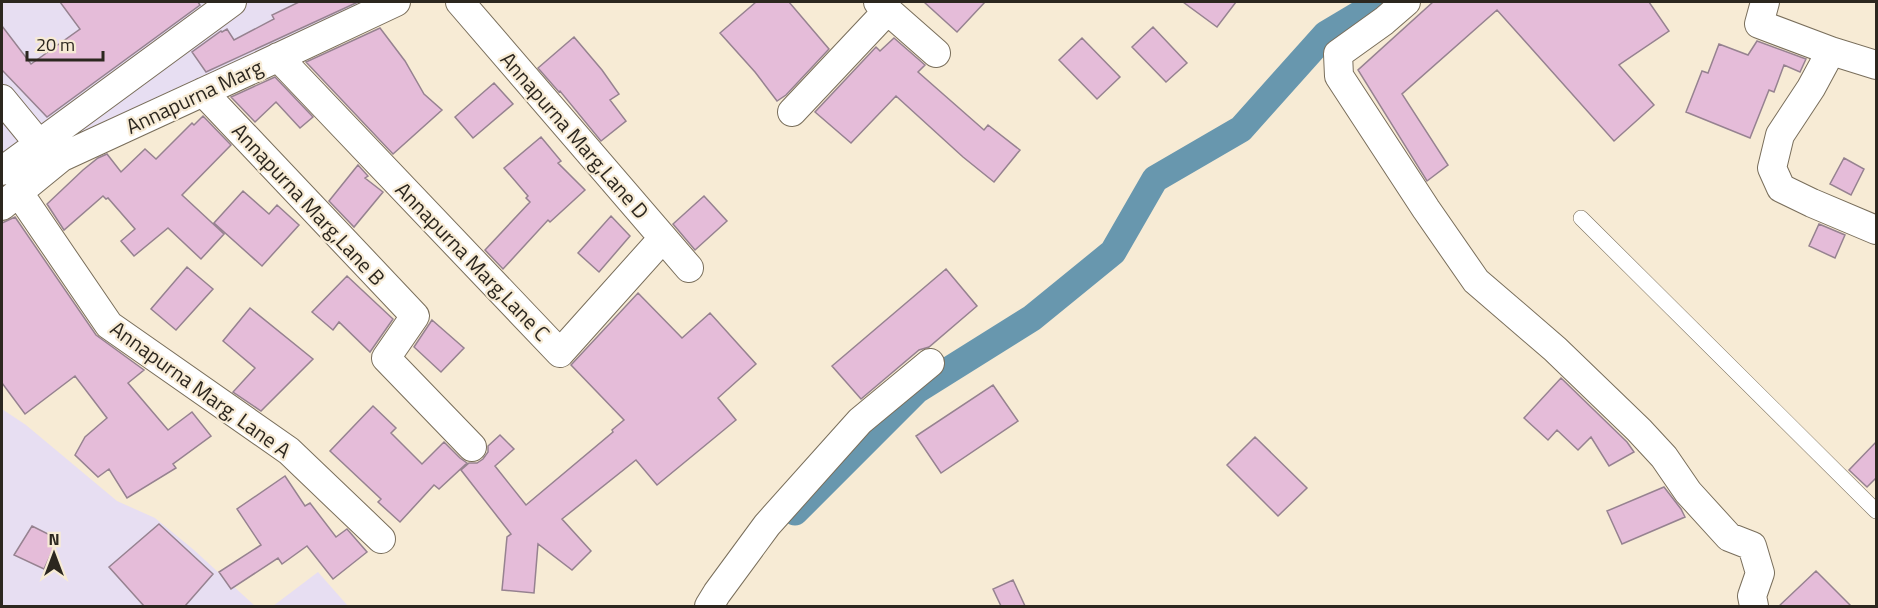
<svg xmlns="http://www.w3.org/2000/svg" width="1878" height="608" font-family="'Titillium Web',sans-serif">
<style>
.industrial{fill:#e7def2}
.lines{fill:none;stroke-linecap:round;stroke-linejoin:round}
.canal{stroke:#6897ae;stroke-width:27}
.building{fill:#e5bcd9;stroke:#968290;stroke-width:1.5}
.lane-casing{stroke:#796e5b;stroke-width:16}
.street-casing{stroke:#796e5b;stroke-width:30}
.lane{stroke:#fff;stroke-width:15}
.street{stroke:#fff;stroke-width:28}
.labels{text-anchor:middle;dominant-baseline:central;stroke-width:4.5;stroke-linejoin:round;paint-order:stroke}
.street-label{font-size:21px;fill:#2c271f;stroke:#f7ebd5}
</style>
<rect width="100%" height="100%" fill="#f7ebd5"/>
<path class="industrial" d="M 2,2 L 371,2 L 2,197 Z
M 2,409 L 26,425 L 117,501 L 155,518 L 194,550 L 255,606 L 2,606 Z
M 318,572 L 348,606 L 273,606 Z"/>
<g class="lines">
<path class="canal" d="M 795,512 L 917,390 L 1032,318 L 1113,252 L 1155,179 L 1241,129 L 1326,34 L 1380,2"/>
</g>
<path class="building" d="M 60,2 L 198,2 L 200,5 L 47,117 L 2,70 L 2,26 L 31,64 L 80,29 Z
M 299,2 L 358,2 L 206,72 L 192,52 L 221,31 L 222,32 L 227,29 L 234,40 L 274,19 L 272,15 Z
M 756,2 L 789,2 L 829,49 L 786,95 L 777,101 L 755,72 L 720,33 Z
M 924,2 L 985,2 L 957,32 Z
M 1183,2 L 1236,2 L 1217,27 Z
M 1433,2 L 1649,2 L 1669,31 L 1619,65 L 1654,105 L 1614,141 L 1497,10 L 1402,94 L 1448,165 L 1427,181 L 1358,70 Z
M 1153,27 L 1187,63 L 1166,82 L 1132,47 Z
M 380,28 L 405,61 L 424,94 L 442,110 L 393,154 L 306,62 Z
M 574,37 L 602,70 L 619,94 L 610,100 L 626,121 L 601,141 L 560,91 L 559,92 L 538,68 Z
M 894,38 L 925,65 L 918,72 L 984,130 L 988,125 L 1020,150 L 994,182 L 963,157 L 896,96 L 851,143 L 815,112 L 876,47 L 880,51 Z
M 1082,38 L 1120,77 L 1097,99 L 1059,60 Z
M 1757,41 L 1806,59 L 1800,72 L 1784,65 L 1774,92 L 1769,90 L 1750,138 L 1686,112 L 1702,71 L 1708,73 L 1719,44 L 1748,55 Z
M 275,77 L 313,117 L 300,128 L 276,102 L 255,122 L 231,97 Z
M 494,83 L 513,104 L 473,138 L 455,117 Z
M 203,116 L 231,145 L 182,195 L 224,234 L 201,259 L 168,228 L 134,256 L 121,241 L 135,229 L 108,198 L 106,199 L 103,196 L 64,230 L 47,204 L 83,170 L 98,158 L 107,154 L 121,172 L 145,149 L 156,159 L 192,123 L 194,125 Z
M 541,137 L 561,161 L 558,163 L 585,190 L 550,222 L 548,220 L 503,269 L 485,250 L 530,202 L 526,198 L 528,196 L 504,168 Z
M 1844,158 L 1864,169 L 1851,195 L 1830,184 Z
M 358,165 L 368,176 L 365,178 L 383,192 L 354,227 L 329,201 Z
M 243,191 L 269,214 L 277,205 L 299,225 L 262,266 L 214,223 Z
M 704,196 L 727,221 L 695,250 L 673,224 Z
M 611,216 L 630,236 L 599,272 L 578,253 Z
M 15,217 L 96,335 L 144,370 L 128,383 L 168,430 L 192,412 L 211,436 L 173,464 L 176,468 L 127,498 L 109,469 L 98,477 L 75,455 L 85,437 L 107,418 L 75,376 L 25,414 L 2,383 L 2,223 Z
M 1819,224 L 1845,235 L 1835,258 L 1809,246 Z
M 187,267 L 213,289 L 176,330 L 151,309 Z
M 946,269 L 977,306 L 929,347 L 919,350 L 861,399 L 832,366 Z
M 347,276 L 393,319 L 370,352 L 339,322 L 333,330 L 312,312 Z
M 638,293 L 682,338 L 710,313 L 756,364 L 718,398 L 736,420 L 657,485 L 636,460 L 562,519 L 591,551 L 572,570 L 538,544 L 534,593 L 502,590 L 507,537 L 511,534 L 461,470 L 469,463 L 477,463 L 483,459 L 488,452 L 488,446 L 500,435 L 514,449 L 495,466 L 526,505 L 613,432 L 612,430 L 624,420 L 571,365 Z
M 250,308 L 313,359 L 261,411 L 233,392 L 255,368 L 223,341 Z
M 432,320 L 464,348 L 441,372 L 414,347 Z
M 1561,378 L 1627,442 L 1634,452 L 1609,466 L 1591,437 L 1578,450 L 1557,430 L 1548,440 L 1524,418 Z
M 993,385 L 1018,421 L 941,473 L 916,436 Z
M 373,406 L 396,428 L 391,433 L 422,464 L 444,442 L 460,458 L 467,463 L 439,489 L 434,485 L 400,522 L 378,502 L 381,499 L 330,451 Z
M 1255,437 L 1307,488 L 1278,516 L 1227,465 Z
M 1876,442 L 1876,478 L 1867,487 L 1849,470 Z
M 285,476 L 305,506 L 310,503 L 336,537 L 347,529 L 367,552 L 333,579 L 307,546 L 282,564 L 278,558 L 231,589 L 219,572 L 261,545 L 237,509 Z
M 1664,487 L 1681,509 L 1685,517 L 1622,544 L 1607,511 Z
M 159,524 L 213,574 L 185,606 L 144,606 L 109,567 Z
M 32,526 L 58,539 L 44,569 L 14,555 Z
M 1816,571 L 1851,606 L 1779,606 Z
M 1013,580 L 1025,606 L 1001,606 L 993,589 Z"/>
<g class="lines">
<defs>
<path id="lane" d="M 1581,218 L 1876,511"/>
<path id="street" d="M 460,2 L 689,268
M 878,2 L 936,53
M 1406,2 L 1384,21 L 1338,54 L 1339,76 L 1426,209 L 1476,281 L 1555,349 L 1639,430 L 1664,457 L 1688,492 L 1729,537 L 1752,546 L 1760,573 L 1752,596 L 1754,606
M 1765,2 L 1759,24 L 1831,51
M 278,57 L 560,353 L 663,238
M 1876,65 L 1831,51 L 1811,88 L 1780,135 L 1772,168 L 1781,188 L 1812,203 L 1876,230
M 203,92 L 415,316 L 386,358 L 472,447
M 2,99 L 39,144
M 792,112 L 888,10
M 2,171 L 232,2
M 19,193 L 109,325 L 289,451 L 381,539
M 2,206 L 62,157 L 264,64 L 396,2
M 709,606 L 717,593 L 767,525 L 860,421 L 930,363"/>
</defs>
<use href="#lane" class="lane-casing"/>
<use href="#street" class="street-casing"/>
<use href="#lane" class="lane"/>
<use href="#street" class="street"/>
</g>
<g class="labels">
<g class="street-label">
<text transform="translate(194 96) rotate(-25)">Annapurna Marg</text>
<text transform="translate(575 135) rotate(49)">Annapurna Marg,Lane D</text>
<text transform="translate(309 204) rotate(47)">Annapurna Marg,Lane B</text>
<text transform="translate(473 261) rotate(46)">Annapurna Marg,Lane C</text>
<text transform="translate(201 389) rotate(36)">Annapurna Marg, Lane A</text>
</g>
</g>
<rect width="1878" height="608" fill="none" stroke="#2c271f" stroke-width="6"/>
<g transform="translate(54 554)" stroke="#f7ebd5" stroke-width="4.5" paint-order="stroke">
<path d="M0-4.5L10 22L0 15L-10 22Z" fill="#2c271f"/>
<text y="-9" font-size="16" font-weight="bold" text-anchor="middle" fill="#2c271f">N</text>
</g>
<path d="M27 51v9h76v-9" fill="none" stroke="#2c271f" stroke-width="3"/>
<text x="36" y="51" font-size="18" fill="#2c271f" stroke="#f7ebd5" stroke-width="4.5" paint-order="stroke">20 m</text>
</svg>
